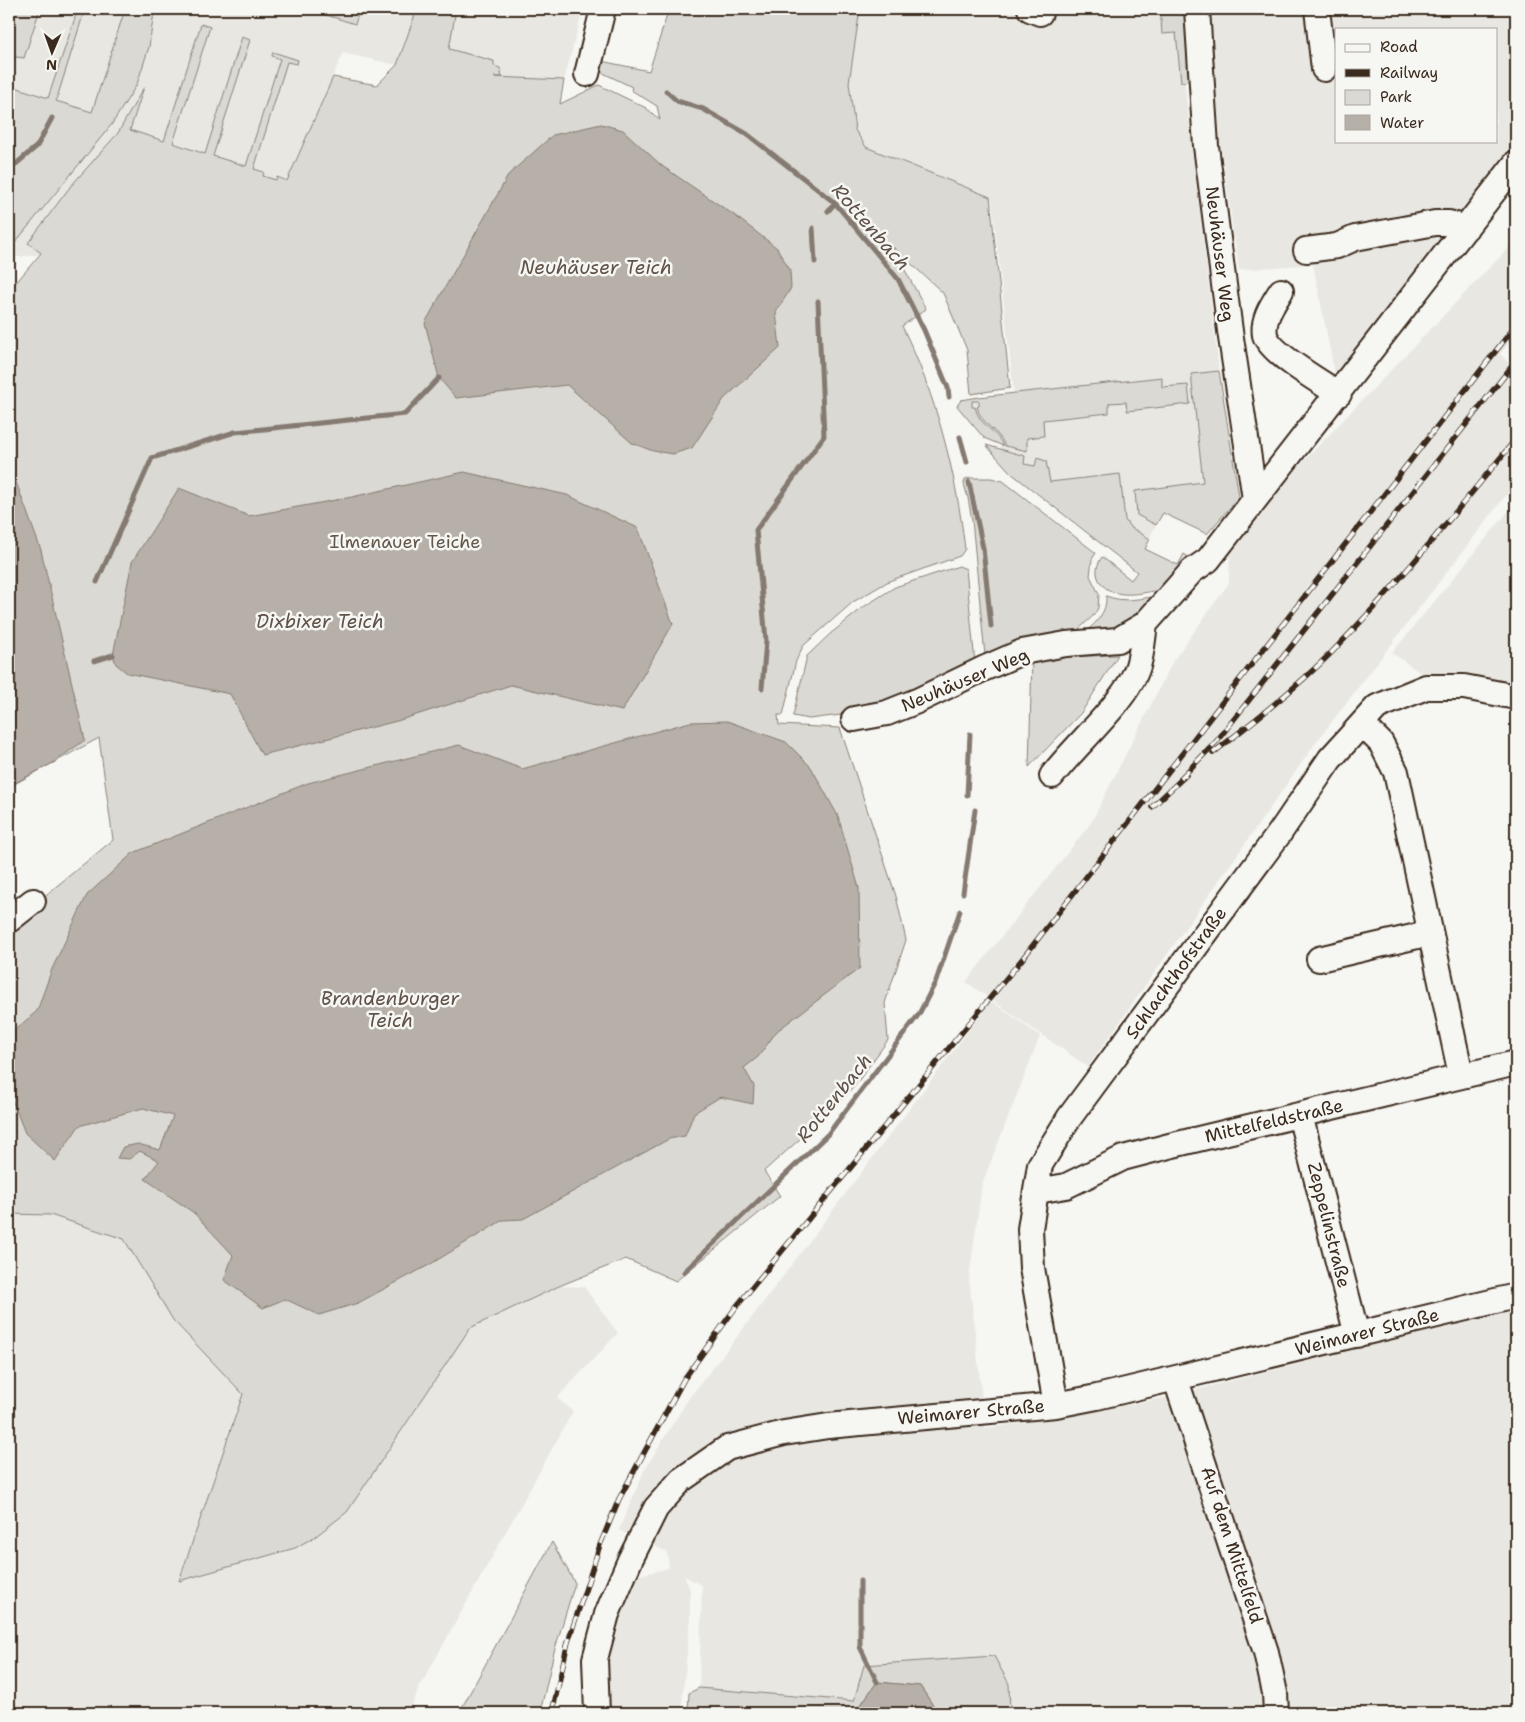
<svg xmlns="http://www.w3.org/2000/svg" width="1525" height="1722" font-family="'Shantell Sans',sans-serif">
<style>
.built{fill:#e8e7e2;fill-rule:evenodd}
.green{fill:#dad9d3;stroke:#8a8278}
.water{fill:#b6b0a9;stroke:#857a71}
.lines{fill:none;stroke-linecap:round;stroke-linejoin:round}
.stream{stroke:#857a71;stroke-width:5}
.minor-casing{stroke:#3b2a1e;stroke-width:28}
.minor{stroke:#f6f6f2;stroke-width:24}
.rail-casing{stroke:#3b2a1e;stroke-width:5.5}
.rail{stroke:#f6f6f2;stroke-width:4;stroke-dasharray:11;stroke-linecap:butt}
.labels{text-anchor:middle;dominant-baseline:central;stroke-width:5;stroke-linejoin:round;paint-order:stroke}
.street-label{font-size:18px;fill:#3b2a1e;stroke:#f6f6f2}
.park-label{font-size:18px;fill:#63564b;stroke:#f6f6f2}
.water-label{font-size:19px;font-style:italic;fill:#605248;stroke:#f6f6f2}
</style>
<rect width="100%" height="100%" fill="#f6f6f2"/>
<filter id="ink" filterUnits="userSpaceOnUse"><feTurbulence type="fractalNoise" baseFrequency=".02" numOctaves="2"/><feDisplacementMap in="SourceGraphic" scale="10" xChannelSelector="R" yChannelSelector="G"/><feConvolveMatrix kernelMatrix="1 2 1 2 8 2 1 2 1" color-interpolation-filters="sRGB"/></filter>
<g filter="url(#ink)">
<path class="built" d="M 9,9 L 583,9 L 564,80 L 501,78 L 397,65 L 343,53 L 287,182 L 43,254 L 9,258 Z
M 860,9 L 919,9 L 927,11 L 965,9 L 1179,9 L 1186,97 L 1219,371 L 1239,497 L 1207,534 L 1162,513 L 1144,549 L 1000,450 L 1000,445 L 984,438 L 957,406 L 961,400 L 1014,393 L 992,201 L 990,197 L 866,147 L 855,130 L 849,83 Z
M 1211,9 L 1516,9 L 1516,149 L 1335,375 L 1313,264 L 1239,270 L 1220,141 ZM 1336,29 L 1496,29 L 1496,141 L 1336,141 Z
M 1516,240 L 1516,334 L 1500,354 L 1516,371 L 1516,482 L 1317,741 L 1088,1067 L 966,982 L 1091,823 L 1173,661 L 1229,583 L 1230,546 L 1301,464 Z
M 1516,502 L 1516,682 L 1499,684 L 1470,678 L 1421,673 L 1392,653 Z
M 991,1001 L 1040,1036 L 982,1184 L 969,1278 L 985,1428 L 1059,1418 L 1163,1398 L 1516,1309 L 1516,1713 L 1010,1713 L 1009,1684 L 864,1665 L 854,1701 L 699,1688 L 702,1585 L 684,1576 L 690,1589 L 690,1621 L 681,1713 L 609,1712 L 604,1696 L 607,1647 L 633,1577 L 669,1568 L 667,1552 L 619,1530 L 645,1469 L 689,1398 L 734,1341 Z
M 9,1214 L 50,1215 L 124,1239 L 173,1320 L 243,1394 L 179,1580 L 295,1548 L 347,1512 L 469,1328 L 559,1286 L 584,1287 L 618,1333 L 557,1398 L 573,1411 L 419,1688 L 409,1713 L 9,1713 Z"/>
<path class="green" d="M 9,9 L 40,9 L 24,58 L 9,56 Z
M 78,9 L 85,9 L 56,101 L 92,112 L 125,9 L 144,9 L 154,12 L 149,47 L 137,84 L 112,124 L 9,250 L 9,89 L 14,90 L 15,87 L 48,98 Z
M 307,9 L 360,9 L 355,24 Z
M 417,9 L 456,9 L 449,49 L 494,61 L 494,66 L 500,68 L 502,77 L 494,77 L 564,80 L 560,104 L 599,85 L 646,108 L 660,120 L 657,106 L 631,90 L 632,87 L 595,69 L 596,60 L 649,71 L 669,9 L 860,9 L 849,83 L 855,130 L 866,147 L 990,197 L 1010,388 L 971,394 L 967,350 L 943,293 L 892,246 L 926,309 L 902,326 C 936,395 956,472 965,549 L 960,556 L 889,581 L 853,602 L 803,646 L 796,661 L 783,715 L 778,715 L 779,725 L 840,728 L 896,896 L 906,940 L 885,1003 L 888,1040 L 854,1087 L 827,1115 L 764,1171 L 780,1196 L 676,1281 L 626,1259 L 559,1286 L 470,1328 L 347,1512 L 316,1536 L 295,1548 L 179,1581 L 243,1394 L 173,1320 L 124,1239 L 50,1215 L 9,1214 L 9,925 L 113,840 L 99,738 L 9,787 L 9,291 L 41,253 L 28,243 L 70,187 L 118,133 L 144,87 L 130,130 L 164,141 L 201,24 L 210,27 L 173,143 L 205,154 L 242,37 L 250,40 L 213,156 L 246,166 L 280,59 L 272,56 L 273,52 L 298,60 L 297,64 L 287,62 L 254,169 L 264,172 L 263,176 L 276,180 L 277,177 L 287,181 L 333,77 L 377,85 L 397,65 Z
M 1160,9 L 1194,9 L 1202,80 L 1181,82 L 1176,33 L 1162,34 Z
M 1219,371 L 1239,497 L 1207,534 L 1163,513 L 1156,525 L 1137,515 L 1135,491 L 1203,482 L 1191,374 Z
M 1162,377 L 1162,387 L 1188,385 L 1190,404 L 1127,411 L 1126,402 L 1109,403 L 1109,413 L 1043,420 L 1044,436 L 1027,438 L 1027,451 L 1005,446 C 999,430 981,425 977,407 L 979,406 L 979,401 L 972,401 L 972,407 L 975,407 C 979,426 997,430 1003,446 L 984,438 L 957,406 L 961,400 L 979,397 Z
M 986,445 L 1025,456 L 1024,464 L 1035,466 L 1037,458 L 1046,461 L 1050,482 L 1120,474 L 1125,520 L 1130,527 L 1150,539 L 1145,549 L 1178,565 L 1184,554 L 1193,560 L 1174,587 C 1152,590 1113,605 1099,580 C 1095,572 1097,564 1102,557 L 1131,580 L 1137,572 L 1011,473 Z
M 971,478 L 991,478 L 1003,481 L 1096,553 L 1092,559 L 1090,576 L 1099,594 L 1098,608 L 1094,615 L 1081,627 L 1071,636 L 985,656 L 972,520 L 968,498 L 964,484 L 965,479 Z
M 959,566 L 966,569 L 975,664 L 857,713 L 809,719 L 793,716 L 807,656 L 830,634 L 865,606 L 895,587 Z
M 1160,595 L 1132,626 L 1083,634 C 1096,623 1107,613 1106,596 C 1124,603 1140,599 1160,595 Z
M 1118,655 L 1081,713 L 1029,767 L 1032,658 Z
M 552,1542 L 575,1583 L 554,1652 L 540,1713 L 459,1713 Z
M 994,1656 L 1009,1684 L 1010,1713 L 938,1713 L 920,1686 L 877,1682 L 855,1713 L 688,1713 L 689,1693 L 699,1688 L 854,1701 L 864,1665 Z"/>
<path class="water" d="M 601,124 L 623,130 L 662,166 L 734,215 L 777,248 L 790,270 L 791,288 L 776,312 L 780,348 L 724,399 L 692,448 L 673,454 L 653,451 L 632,443 L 567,385 L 456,398 L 439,378 L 425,323 L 509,174 L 553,135 Z
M 9,463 L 41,550 L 85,740 L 53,763 L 9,786 Z
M 464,472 L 567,495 L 638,528 L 673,624 L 622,711 L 511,685 L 397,721 L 262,755 L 230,694 L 127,673 L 116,664 L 113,655 L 132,562 L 179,488 L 249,516 L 352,497 Z
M 727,721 L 786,742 L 811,767 L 838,816 L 859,888 L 860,968 L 777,1031 L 758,1057 L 744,1068 L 754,1086 L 753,1104 L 720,1097 L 694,1113 L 685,1136 L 669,1139 L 523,1219 L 503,1220 L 429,1265 L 358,1303 L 319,1315 L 285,1299 L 263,1308 L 224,1280 L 233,1255 L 194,1213 L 145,1179 L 159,1161 L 140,1151 L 129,1159 L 117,1158 L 123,1147 L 138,1144 L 160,1150 L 173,1116 L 143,1108 L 79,1126 L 55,1161 L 25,1133 L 9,1092 L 10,1034 L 37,1011 L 52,969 L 87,895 L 133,853 L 308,783 L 459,745 L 522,769 L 690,722 Z
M 877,1682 L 920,1686 L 938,1713 L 855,1713 Z"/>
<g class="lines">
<path class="stream" d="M 666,91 L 677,101 L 703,109 L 747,134 L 835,203 L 898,279 L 924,330 L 948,388 L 949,397
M 9,170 L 37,146 L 52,118
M 828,211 L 835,203
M 813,228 L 815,262
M 960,437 L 967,462
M 969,482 L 983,548 L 991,626
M 97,582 L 152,458 L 235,432 L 405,414 L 439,378
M 94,661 L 113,655
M 762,688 L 766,641 L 756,530 L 824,436 L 818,301
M 967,795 L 970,734
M 963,893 L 975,810
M 684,1272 L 828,1134 L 919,1014 L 936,981 L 960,911
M 860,1581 L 860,1647 L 877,1682"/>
<defs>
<path id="minor" d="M 1030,9 L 1040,13
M 1197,9 L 1206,146 L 1230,331 L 1255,499
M 1317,9 L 1324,69
M 587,74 L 603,9
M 1306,250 L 1337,246 L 1355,238 L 1435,223 L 1449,223 L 1466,228
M 1281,291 C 1273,304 1262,319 1265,335 C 1270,353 1322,383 1339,394
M 854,719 L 887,713 L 917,701 L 983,669 L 1022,652 L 1066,644 L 1118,640 L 1145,624 L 1192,571 L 1208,560 L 1516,163
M 1362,724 L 1381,743 L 1396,772 L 1461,1075
M 1052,776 C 1075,745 1128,700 1138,666 C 1142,653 1143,638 1145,624
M 9,920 L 33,901
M 1319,959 L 1430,933
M 1300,1115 L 1357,1335
M 1037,1191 L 1066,1186 L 1123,1158 L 1169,1146 L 1516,1063
M 1176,1380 L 1266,1652 L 1275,1693 L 1276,1713
M 1056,1405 L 1032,1268 L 1030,1229 L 1040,1165 L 1069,1118 L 1279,834 L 1330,759 L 1377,707 L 1426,687 L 1464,687 L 1516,697
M 597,1713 L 595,1659 L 607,1614 L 630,1560 L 656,1508 L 681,1480 L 727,1448 L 784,1433 L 828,1426 L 1056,1405 L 1097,1397 L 1516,1296"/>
</defs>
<use href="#minor" class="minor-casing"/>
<use href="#minor" class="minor"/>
<defs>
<path id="rail" d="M 1213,753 C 1254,721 1295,689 1332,652 C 1398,585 1456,511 1516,439
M 1181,778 L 1216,742 L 1516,361
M 1152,807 L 1186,775
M 552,1713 L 568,1642 L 600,1545 L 619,1499 L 684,1379 L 736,1307 L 1023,958 L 1516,325"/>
</defs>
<use href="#rail" class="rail-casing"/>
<use href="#rail" class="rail"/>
</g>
</g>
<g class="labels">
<g class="street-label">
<text transform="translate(1220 254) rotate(83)">Neuhäuser Weg</text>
<text transform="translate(965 680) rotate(-23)">Neuhäuser Weg</text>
<text transform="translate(1176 973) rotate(-54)">Schlachthofstraße</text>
<text transform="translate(1274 1121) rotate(-13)">Mittelfeldstraße</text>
<text transform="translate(1329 1225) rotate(76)">Zeppelinstraße</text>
<text transform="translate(1367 1332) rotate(-14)">Weimarer Straße</text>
<text transform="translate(971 1412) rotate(-5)">Weimarer Straße</text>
<text transform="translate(1232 1545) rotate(72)">Auf dem Mittelfeld</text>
</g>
<g class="park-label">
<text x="405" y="542">Ilmenauer Teiche</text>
</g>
<g class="water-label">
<text transform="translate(871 227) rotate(49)">Rottenbach</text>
<text x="596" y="267">Neuhäuser Teich</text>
<text x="320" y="621">Dixbixer Teich</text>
<text x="390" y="998">Brandenburger<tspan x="390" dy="22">Teich</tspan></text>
<text transform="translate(834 1098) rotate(-51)">Rottenbach</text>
</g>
</g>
<rect width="1525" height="1722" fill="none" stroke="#f6f6f2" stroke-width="30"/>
<rect x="15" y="15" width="1495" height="1692" fill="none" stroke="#3b2a1e" stroke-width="2" filter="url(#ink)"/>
<rect x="1335" y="28" width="162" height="115" fill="#f6f6f2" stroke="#aba49d"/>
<rect x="1345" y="44" width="25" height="8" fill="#f6f6f2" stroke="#aba49d"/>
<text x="1380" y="52" font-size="15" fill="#3b2a1e">Road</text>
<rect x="1345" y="69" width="25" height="8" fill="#3b2a1e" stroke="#aba49d"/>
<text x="1380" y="78" font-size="15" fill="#3b2a1e">Railway</text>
<rect x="1345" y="90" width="25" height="15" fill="#dad9d3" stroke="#aba49d"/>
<text x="1380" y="102" font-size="15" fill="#3b2a1e">Park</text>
<rect x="1345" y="115" width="25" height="15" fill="#b6b0a9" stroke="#aba49d"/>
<text x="1380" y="128" font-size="15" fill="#3b2a1e">Water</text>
<g transform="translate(52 52) rotate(182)" stroke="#f6f6f2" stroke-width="4" paint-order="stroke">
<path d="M0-4L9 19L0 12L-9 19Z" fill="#3b2a1e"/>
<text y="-8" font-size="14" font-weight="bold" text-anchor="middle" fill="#3b2a1e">N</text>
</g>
</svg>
